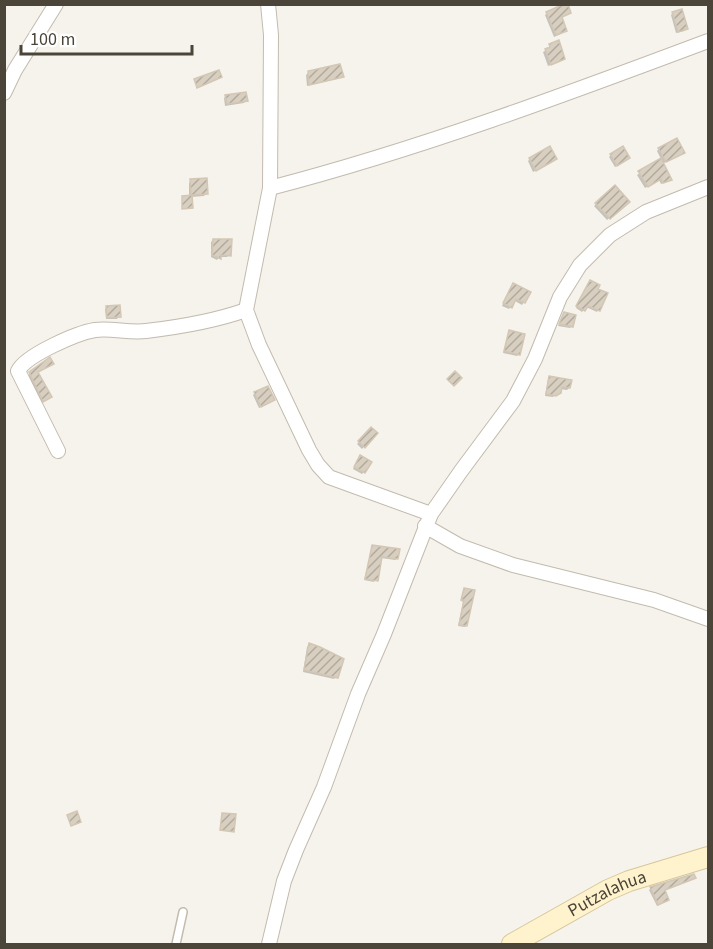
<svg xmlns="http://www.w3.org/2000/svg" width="713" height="949" font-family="'Source Sans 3',sans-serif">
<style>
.shadow{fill:#0003}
.building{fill:url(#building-hatch);stroke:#d3c7b4;stroke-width:1.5}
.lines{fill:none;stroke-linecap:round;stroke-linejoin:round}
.lane-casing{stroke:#c2bbae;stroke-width:10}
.street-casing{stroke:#c2bbae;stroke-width:16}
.secondary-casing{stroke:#d6c79b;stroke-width:22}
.lane{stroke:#fff;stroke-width:7}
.street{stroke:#fff;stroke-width:14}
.secondary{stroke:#fff3cd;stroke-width:20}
.labels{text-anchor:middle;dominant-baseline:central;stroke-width:6;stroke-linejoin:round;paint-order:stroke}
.street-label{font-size:18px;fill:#4b4439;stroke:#fff}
</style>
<defs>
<pattern id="building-hatch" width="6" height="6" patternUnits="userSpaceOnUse" patternTransform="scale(1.5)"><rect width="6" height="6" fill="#d8cfc1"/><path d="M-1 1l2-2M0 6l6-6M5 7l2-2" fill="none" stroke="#b1aa9e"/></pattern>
</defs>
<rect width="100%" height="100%" fill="#f6f3ec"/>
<path class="shadow" d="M 547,13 L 569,13 L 560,18 L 566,31 L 563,33 L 554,37 L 545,15 Z
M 673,13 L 686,29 L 684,31 L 676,33 L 671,15 Z
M 550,45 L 564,59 L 548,66 L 543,52 L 548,49 Z
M 309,72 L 342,76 L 307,86 L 306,75 Z
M 226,96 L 246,100 L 244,103 L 225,106 L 224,98 Z
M 659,149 L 681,154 L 662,164 L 668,181 L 661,184 L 659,180 L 645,188 L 637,175 L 661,159 L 657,151 Z
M 611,155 L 626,160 L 615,167 L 609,157 Z
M 530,159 L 556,159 L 533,172 L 528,161 Z
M 191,181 L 206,194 L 204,196 L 191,197 L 182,209 L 182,198 L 189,197 L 189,183 Z
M 615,187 L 628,201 L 607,220 L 594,206 Z
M 213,240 L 229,255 L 227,257 L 219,257 L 217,260 L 211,257 L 211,242 Z
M 589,284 L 598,310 L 597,312 L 586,307 L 582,312 L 576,308 Z
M 511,287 L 524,302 L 522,305 L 515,301 L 509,309 L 502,306 Z
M 107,307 L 119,316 L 117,319 L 106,319 L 105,309 Z
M 564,314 L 572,326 L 570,328 L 558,326 Z
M 509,332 L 519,354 L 517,356 L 503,353 Z
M 50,359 L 52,364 L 37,373 L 50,397 L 39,404 L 26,377 Z
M 550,377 L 569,388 L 567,390 L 560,389 L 553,397 L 545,396 L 548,379 Z
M 255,393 L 271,402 L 259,408 L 253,395 Z
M 371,429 L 376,433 L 362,449 L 357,444 Z
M 359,459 L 364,472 L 362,474 L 353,469 Z
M 372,547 L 397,559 L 395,560 L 381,558 L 374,582 L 364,580 Z
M 464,589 L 466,626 L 465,627 L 458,626 L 463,602 L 461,601 Z
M 309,645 L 336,677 L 334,679 L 303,672 L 307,647 Z
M 693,876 L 663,891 L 666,901 L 657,906 L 649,890 L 650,889 Z"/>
<path class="building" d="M 564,4 L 568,4 L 571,13 L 562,17 L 567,31 L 556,35 L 546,12 Z
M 682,9 L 688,29 L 678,32 L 672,12 Z
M 559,40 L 565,59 L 551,65 L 545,49 L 550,47 L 549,44 Z
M 340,64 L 344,77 L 309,85 L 308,71 Z
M 219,70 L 222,77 L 197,88 L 194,79 Z
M 246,92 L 248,101 L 227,104 L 225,95 Z
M 677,138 L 685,153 L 666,162 L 658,148 Z
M 550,146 L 557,159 L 536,171 L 529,158 Z
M 623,146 L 630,158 L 617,166 L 610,154 Z
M 661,158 L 672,180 L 663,183 L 661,179 L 648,187 L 638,171 Z
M 207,178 L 208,194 L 191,195 L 190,179 Z
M 615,185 L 630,202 L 610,219 L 595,203 Z
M 192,195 L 193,208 L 182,209 L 182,196 Z
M 213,239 L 232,239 L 231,256 L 221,255 L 221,259 L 212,255 Z
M 590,280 L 600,285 L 598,289 L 608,293 L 600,311 L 588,306 L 585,311 L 576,306 Z
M 513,283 L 531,292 L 525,303 L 516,299 L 512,308 L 503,303 Z
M 120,305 L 121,317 L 107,318 L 106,306 Z
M 564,312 L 576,315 L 573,327 L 559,324 Z
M 509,330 L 525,334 L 520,355 L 504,351 Z
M 50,357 L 54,364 L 38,372 L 52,397 L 43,402 L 29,372 Z
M 455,371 L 462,378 L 454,386 L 447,379 Z
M 549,376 L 572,380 L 570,388 L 562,387 L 561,393 L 556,396 L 546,394 Z
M 268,386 L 275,400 L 261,407 L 254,392 Z
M 371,427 L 378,433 L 365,448 L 358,441 Z
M 360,455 L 372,462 L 365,473 L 354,467 Z
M 372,545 L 400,549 L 398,559 L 382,557 L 378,581 L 365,579 Z
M 464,588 L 475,590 L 467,626 L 459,625 L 464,600 L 461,600 Z
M 309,643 L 320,647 L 344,659 L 338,678 L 304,670 Z
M 77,811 L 81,822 L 71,826 L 67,815 Z
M 222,813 L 236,814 L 234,832 L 220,830 Z
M 694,874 L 696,878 L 665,890 L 669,900 L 658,905 L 650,887 Z"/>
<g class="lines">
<defs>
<path id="lane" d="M 176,944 L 183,912"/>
<path id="street" d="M 268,4 L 271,35 L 270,188 L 246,310 L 259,345 L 309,450 L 318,465 L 329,477 L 431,514
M 4,93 L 15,70 L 56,4
M 270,188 C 420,149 564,95 708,41
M 58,451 L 18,371 C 26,355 77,333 95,330 C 112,328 129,333 146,331 C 180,327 215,321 246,310
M 425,526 L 460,546 L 513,565 L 654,600 L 708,619
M 269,944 L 284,881 L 296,850 L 324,787 L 358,694 L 384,634 L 431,514 L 461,471 L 513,401 L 535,359 L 560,297 L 580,265 L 610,235 L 646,212 L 708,187"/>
<g id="secondary">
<path id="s1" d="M 512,944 L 608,890 L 629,881 L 708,857"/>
</g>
</defs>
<use href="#lane" class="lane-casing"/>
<use href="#street" class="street-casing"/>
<use href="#secondary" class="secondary-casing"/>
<use href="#lane" class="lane"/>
<use href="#street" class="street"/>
<use href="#secondary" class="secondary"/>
</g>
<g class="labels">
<g class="street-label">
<text stroke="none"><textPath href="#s1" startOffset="108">Putzalahua</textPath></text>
</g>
</g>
<rect width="713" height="949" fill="none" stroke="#4b4439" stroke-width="12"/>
<path d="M21 45v9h171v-9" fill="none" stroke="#4b4439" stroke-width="3"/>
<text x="30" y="45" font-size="18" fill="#4b4439" stroke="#ffffff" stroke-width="4.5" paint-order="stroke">100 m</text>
</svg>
